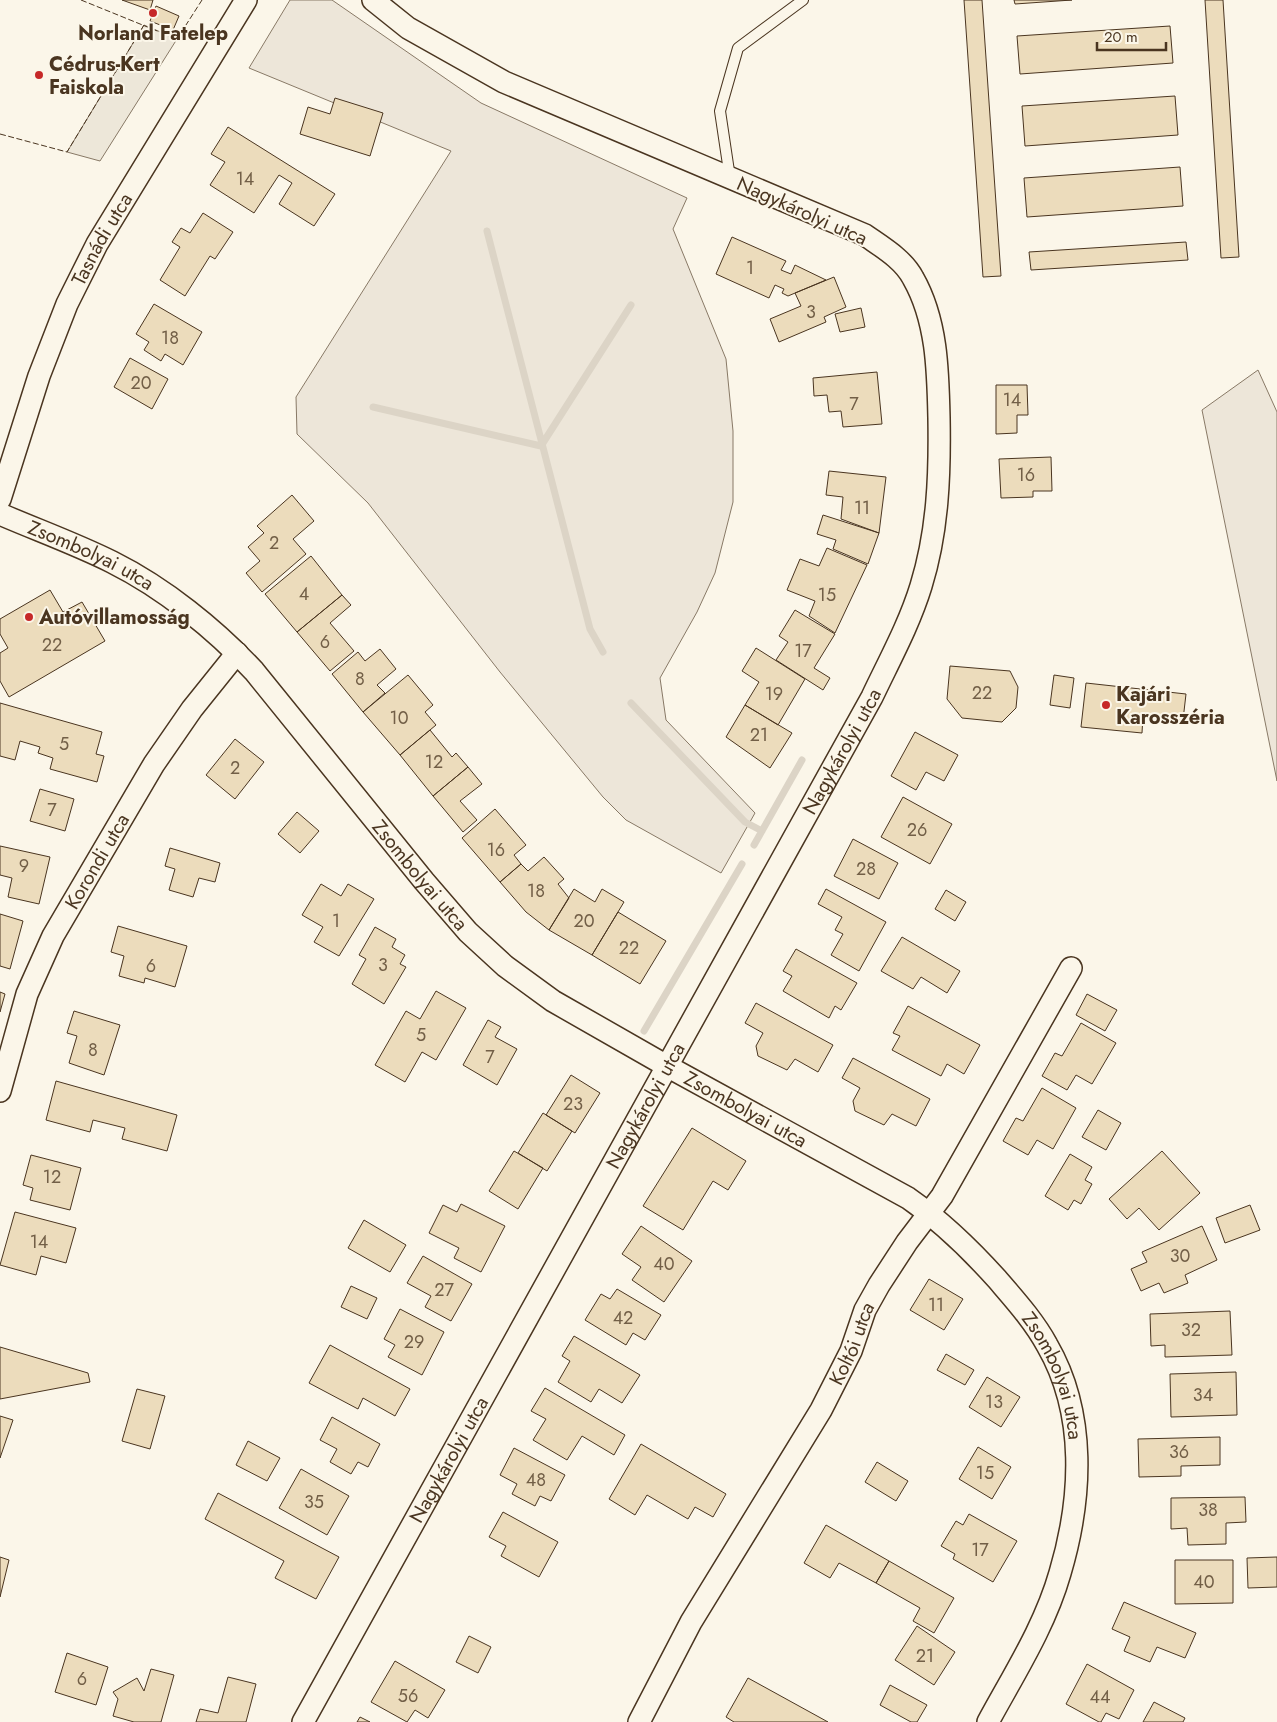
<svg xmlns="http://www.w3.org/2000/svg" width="1277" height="1722" font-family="Jost,sans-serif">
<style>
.green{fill:#ede6d9;stroke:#887966}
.parking{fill:#ede7d9;stroke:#887966}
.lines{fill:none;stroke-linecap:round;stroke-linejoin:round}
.stream{stroke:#dcd4c6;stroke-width:7}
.building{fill:#ecdcbc;stroke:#4a3520}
.service-casing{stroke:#4a3520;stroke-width:12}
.minor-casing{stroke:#4a3520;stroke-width:24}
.service{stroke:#fbf6e9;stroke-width:10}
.minor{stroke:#fbf6e9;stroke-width:21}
.fence{stroke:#4a3520;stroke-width:1;stroke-dasharray:6 2.5;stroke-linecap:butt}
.poi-dot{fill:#c62828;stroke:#fbf6e9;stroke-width:2}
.labels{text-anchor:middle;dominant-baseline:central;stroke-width:4;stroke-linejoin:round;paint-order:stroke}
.number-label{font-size:18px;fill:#725f47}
.poi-label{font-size:20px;font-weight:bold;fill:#4a3520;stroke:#fbf6e9;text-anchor:start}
.street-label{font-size:20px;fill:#4a3520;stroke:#fbf6e9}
</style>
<rect width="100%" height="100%" fill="#fbf6e9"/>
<path class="green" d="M 290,0 L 332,0 L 481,103 L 687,198 L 673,229 L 726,359 L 733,431 L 733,502 L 715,573 L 697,612 L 660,678 L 666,720 L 755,813 L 721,873 L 626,820 L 603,797 L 500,672 L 368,503 L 297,434 L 296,397 L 451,151 L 249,68 Z
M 1258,370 L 1277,412 L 1277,781 L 1202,410 Z"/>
<path class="parking" d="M 144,25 L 177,39 L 100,161 L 67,152 Z"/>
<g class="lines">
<path class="stream" d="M 487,231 L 590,629 L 603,652
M 373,407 L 541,446
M 541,446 L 631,305
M 631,703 L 745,822 L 762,831
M 754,845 L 802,760
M 644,1031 L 742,864"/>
</g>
<path class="building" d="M 122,0 L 153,0 L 150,10 Z
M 964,0 L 982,0 L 1001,276 L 983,277 Z
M 1014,0 L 1072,0 L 1015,4 Z
M 1205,0 L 1223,0 L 1239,257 L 1221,258 Z
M 156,6 L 179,16 L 173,30 L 150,21 Z
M 1170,26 L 1173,63 L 1020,74 L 1017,36 Z
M 1175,96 L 1178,135 L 1025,146 L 1022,106 Z
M 335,98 L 383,113 L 370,156 L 300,134 L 308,107 L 330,114 Z
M 228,127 L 335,194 L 314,226 L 279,204 L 292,183 L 279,175 L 254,213 L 210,185 L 225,162 L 211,154 Z
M 1180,167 L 1183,206 L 1027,217 L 1024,178 Z
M 203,213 L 233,232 L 215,259 L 210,256 L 185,296 L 160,280 L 180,247 L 172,242 L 181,228 L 190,233 Z
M 732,237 L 786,261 L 781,270 L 791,274 L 795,265 L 826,280 L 788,296 L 782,293 L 784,289 L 775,285 L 769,298 L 716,274 Z
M 1186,242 L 1188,260 L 1031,270 L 1029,252 Z
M 834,277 L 846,307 L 824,317 L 826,322 L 779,342 L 770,319 L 801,306 L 795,293 Z
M 154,304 L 202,332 L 183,365 L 165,354 L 161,361 L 144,350 L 149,342 L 136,334 Z
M 861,308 L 865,327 L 840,332 L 835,314 Z
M 130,358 L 168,379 L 152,409 L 114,387 Z
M 877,372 L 882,424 L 843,427 L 841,411 L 829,412 L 827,395 L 814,396 L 813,378 Z
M 996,385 L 1027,385 L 1028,415 L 1017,415 L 1017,433 L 996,434 Z
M 1051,457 L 1052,491 L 1033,491 L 1033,497 L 1001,498 L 999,459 Z
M 829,471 L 886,477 L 879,533 L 841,519 L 843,497 L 826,495 Z
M 292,495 L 314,521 L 293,539 L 306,554 L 262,592 L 246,573 L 260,561 L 248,547 L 264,533 L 257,526 Z
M 823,515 L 879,533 L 868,564 L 833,549 L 836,540 L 817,534 Z
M 827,548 L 867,565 L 835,633 L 809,616 L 815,601 L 787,590 L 800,559 L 819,566 Z
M 311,556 L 342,595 L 297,632 L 265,594 Z
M 50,590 L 63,612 L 82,602 L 105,641 L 9,697 L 0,681 L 0,653 L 8,648 L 0,634 L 0,619 Z
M 342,595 L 351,605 L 330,623 L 354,651 L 330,671 L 297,632 Z
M 795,610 L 835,634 L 814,668 L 830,678 L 823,690 L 776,660 L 788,642 L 779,636 Z
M 756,648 L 805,679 L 778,725 L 745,705 L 759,682 L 742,671 Z
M 380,649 L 396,669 L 377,685 L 385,693 L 363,712 L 332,674 L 358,652 L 365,661 Z
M 950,666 L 1010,671 L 1018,687 L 1016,708 L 1002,722 L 962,718 L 947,699 Z
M 408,675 L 433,705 L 425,712 L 436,725 L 400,755 L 363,712 Z
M 1054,675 L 1074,678 L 1070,708 L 1050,705 Z
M 1086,683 L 1186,694 L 1183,720 L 1143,715 L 1142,733 L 1081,727 Z
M 0,703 L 102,732 L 96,754 L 104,756 L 97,782 L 50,769 L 53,758 L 38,753 L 40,747 L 20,741 L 15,760 L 0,756 Z
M 745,705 L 792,733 L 770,768 L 726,737 Z
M 430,730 L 452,757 L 456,753 L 468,767 L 433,796 L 400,755 Z
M 915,732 L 958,755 L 944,781 L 926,772 L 916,790 L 891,776 Z
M 235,739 L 264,762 L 235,799 L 206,775 Z
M 468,767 L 482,784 L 460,801 L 477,820 L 463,832 L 433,796 Z
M 40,789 L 74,799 L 65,831 L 30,821 Z
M 903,797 L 952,824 L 930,864 L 881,837 Z
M 495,809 L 526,845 L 514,855 L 521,864 L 500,882 L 462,838 Z
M 297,812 L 319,831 L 300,853 L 278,834 Z
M 853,839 L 898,863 L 879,899 L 834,876 Z
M 0,846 L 50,857 L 39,904 L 8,897 L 12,878 L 0,875 Z
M 170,848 L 220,863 L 215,882 L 199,878 L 193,897 L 169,890 L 175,869 L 165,866 Z
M 544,857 L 564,879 L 558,884 L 569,898 L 549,930 L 526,912 L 500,882 L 521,864 L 528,871 Z
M 321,884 L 341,896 L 348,884 L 374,899 L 339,956 L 314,942 L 323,927 L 302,915 Z
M 574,889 L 595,902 L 602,889 L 624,902 L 592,955 L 549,930 Z
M 826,889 L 886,922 L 859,971 L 831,955 L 843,934 L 835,930 L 842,917 L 818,904 Z
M 946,890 L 966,902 L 955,921 L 935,909 Z
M 618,912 L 666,941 L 640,984 L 592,955 Z
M 0,914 L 23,921 L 10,969 L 0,966 Z
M 118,926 L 187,946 L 175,987 L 145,978 L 144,983 L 119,976 L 124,956 L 111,952 Z
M 375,927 L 396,939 L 392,947 L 405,955 L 400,964 L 406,967 L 384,1004 L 352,984 L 366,959 L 359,955 Z
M 902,937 L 960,971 L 947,993 L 921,977 L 913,989 L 881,971 Z
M 796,949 L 857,983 L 841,1010 L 835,1006 L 829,1018 L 783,991 L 792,976 L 783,971 Z
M 436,991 L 466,1008 L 436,1060 L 422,1052 L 405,1082 L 375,1065 L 406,1011 L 420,1019 Z
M 0,992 L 5,994 L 0,1012 Z
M 1087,994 L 1117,1010 L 1105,1031 L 1076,1015 Z
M 756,1003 L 833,1045 L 818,1072 L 795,1059 L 787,1070 L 758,1056 L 756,1046 L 763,1033 L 745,1023 Z
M 908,1006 L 980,1045 L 964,1074 L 947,1064 L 941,1076 L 892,1050 L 900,1036 L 893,1033 Z
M 74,1011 L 120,1025 L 104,1075 L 69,1063 L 77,1036 L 67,1033 Z
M 488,1020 L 501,1027 L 495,1037 L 517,1049 L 497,1085 L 463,1065 Z
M 1081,1023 L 1116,1043 L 1092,1084 L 1076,1075 L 1067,1090 L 1042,1076 L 1055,1053 L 1062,1056 Z
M 853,1058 L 930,1099 L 916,1126 L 892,1114 L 884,1125 L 855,1111 L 853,1101 L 860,1088 L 842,1078 Z
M 571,1075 L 600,1093 L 575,1133 L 546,1115 Z
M 56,1081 L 177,1115 L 167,1151 L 122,1139 L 125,1128 L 93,1120 L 90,1132 L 46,1120 Z
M 1042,1088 L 1076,1108 L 1053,1149 L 1037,1140 L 1028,1155 L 1003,1141 L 1016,1118 L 1023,1121 Z
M 1098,1110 L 1121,1123 L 1106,1150 L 1082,1137 Z
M 543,1113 L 572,1131 L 547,1171 L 518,1153 Z
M 692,1128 L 746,1161 L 728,1190 L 713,1181 L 683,1230 L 643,1206 Z
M 514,1151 L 543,1168 L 518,1209 L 489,1191 Z
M 1162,1151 L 1200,1193 L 1159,1230 L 1139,1208 L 1127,1219 L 1109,1199 Z
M 1070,1154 L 1092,1167 L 1085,1180 L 1092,1184 L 1081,1204 L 1074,1200 L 1068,1210 L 1045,1196 Z
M 31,1155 L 81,1168 L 70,1210 L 30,1200 L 33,1188 L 23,1185 Z
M 461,1204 L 505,1226 L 481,1272 L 454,1258 L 459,1248 L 429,1233 L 443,1205 L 457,1212 Z
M 1250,1205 L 1260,1230 L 1225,1243 L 1216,1218 Z
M 15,1212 L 76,1228 L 66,1263 L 41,1256 L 36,1275 L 0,1265 Z
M 364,1220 L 406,1245 L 390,1272 L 348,1248 Z
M 641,1226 L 692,1261 L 664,1302 L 632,1280 L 641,1267 L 622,1254 Z
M 1202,1226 L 1217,1260 L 1185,1275 L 1188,1283 L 1164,1293 L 1159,1283 L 1141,1291 L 1131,1269 L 1147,1262 L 1142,1252 Z
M 423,1256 L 472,1284 L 451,1321 L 425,1307 L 431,1296 L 407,1283 Z
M 929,1279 L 963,1299 L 944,1330 L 910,1310 Z
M 351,1286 L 377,1298 L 367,1319 L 341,1307 Z
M 617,1289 L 661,1315 L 645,1340 L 633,1333 L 626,1345 L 585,1320 L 601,1294 L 610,1299 Z
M 400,1309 L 444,1332 L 422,1375 L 388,1357 L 395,1345 L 384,1339 Z
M 1230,1311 L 1232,1355 L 1165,1357 L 1165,1345 L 1151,1346 L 1150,1314 Z
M 574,1336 L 640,1375 L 622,1403 L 599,1389 L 591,1402 L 558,1382 L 570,1361 L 562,1356 Z
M 330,1345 L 410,1389 L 395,1416 L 363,1398 L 358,1409 L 309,1383 Z
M 0,1347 L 88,1373 L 90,1382 L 0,1399 Z
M 946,1354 L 974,1370 L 965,1385 L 937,1370 Z
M 1236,1372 L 1237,1415 L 1171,1417 L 1170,1374 Z
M 987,1377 L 1020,1397 L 1001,1427 L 969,1407 Z
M 545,1388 L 625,1435 L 614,1455 L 582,1436 L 567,1460 L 533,1440 L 546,1419 L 531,1411 Z
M 137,1389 L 165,1396 L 150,1449 L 122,1441 Z
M 0,1416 L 13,1420 L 0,1458 Z
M 332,1417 L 380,1444 L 368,1467 L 358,1462 L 351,1474 L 330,1462 L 337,1449 L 320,1440 Z
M 1220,1437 L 1220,1465 L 1181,1466 L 1181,1476 L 1139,1477 L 1138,1439 Z
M 248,1441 L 280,1458 L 267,1481 L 236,1465 Z
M 641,1444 L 726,1494 L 713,1517 L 695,1507 L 688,1519 L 647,1495 L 635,1515 L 609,1499 Z
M 978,1447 L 1011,1467 L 992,1499 L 959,1479 Z
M 514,1448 L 565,1475 L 551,1501 L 540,1496 L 535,1506 L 512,1494 L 517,1484 L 500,1475 Z
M 877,1462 L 908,1481 L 896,1501 L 865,1482 Z
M 301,1469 L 349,1496 L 327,1535 L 279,1508 Z
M 218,1493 L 339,1557 L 316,1599 L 275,1578 L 284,1561 L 205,1519 Z
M 1245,1497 L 1246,1522 L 1226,1523 L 1226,1544 L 1188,1545 L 1187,1528 L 1171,1529 L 1171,1498 Z
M 503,1512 L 558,1542 L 539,1577 L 501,1556 L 506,1546 L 489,1537 Z
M 969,1514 L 1017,1541 L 993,1582 L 953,1559 L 955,1554 L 941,1546 L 956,1521 L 963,1525 Z
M 826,1525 L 889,1561 L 876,1583 L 839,1563 L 830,1578 L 804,1563 Z
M 0,1557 L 9,1560 L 0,1597 Z
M 1277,1557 L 1277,1587 L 1248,1588 L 1247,1558 Z
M 1175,1560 L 1233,1560 L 1233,1603 L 1175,1604 Z
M 889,1561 L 954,1598 L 934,1633 L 913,1621 L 920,1608 L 876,1583 Z
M 1124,1602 L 1196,1633 L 1185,1658 L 1157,1647 L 1150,1662 L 1124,1651 L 1130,1637 L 1112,1629 Z
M 917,1626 L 955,1652 L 934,1685 L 895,1660 Z
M 469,1636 L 491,1647 L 478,1673 L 456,1662 Z
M 67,1653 L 108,1667 L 96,1705 L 55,1692 Z
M 395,1661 L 445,1690 L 428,1718 L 415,1710 L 407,1722 L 371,1702 Z
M 1087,1664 L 1134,1690 L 1119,1719 L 1106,1713 L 1101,1722 L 1099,1722 L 1066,1704 Z
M 151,1669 L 174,1675 L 161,1722 L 134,1722 L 113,1716 L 118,1699 L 113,1692 L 137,1678 L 144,1691 Z
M 228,1677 L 256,1684 L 246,1722 L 196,1722 L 200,1709 L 218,1713 Z
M 748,1678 L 828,1722 L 734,1722 L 726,1717 Z
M 890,1685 L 927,1705 L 917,1722 L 911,1722 L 880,1705 Z
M 1154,1702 L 1185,1718 L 1183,1722 L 1143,1722 Z
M 360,1717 L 370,1722 L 357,1722 Z"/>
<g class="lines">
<defs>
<path id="service" d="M 730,178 L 720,111 L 738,48 L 803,0"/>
<g id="minor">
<path id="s1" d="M 0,499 L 39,376 L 67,304 L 97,244 L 246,0"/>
<path id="s2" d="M 0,514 C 37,530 76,544 112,562 C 164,588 215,629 254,671 L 424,881 L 468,932 L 505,966 L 553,1001 L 665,1065 L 908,1198 C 941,1221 970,1249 997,1279 C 1015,1300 1034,1321 1047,1345 C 1087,1414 1082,1499 1060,1573 C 1045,1626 1014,1674 988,1722"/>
<path id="s3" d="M 0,1091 L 27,994 L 53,936 L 154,764 L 192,709 L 237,653"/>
<path id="s4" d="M 303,1722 L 872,697 C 889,661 909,625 921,586 C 938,531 940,475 939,418 C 938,370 937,320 913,278 C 903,259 882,247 865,235 L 504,82 L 408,28 L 373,0"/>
<path id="s5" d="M 639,1722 L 691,1622 L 821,1410 L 851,1351 L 865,1310 L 879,1285 L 907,1242 L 942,1196 L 1071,968"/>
</g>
</defs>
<use href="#service" class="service-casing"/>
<use href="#minor" class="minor-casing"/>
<use href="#service" class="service"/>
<use href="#minor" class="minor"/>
<path class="fence" d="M 81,0 L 177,39 L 202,0
M 0,134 L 67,152 L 144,25"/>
</g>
<g class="poi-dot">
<circle cx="153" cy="13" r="5"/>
<circle cx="39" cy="75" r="5"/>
<circle cx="29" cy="617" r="5"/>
<circle cx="1106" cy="705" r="5"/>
</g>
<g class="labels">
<g class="number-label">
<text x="245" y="179">14</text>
<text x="750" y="268">1</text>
<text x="811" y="312">3</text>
<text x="170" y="338">18</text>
<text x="141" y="383">20</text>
<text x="1012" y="400">14</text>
<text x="854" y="404">7</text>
<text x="1026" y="475">16</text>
<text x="862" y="508">11</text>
<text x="274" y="543">2</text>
<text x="304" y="594">4</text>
<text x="827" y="595">15</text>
<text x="325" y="642">6</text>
<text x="52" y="645">22</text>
<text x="803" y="651">17</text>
<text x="360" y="679">8</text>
<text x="982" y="693">22</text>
<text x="774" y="694">19</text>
<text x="399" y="718">10</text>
<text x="759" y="735">21</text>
<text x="64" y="744">5</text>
<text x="434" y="762">12</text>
<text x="235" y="768">2</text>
<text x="52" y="810">7</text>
<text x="917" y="830">26</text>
<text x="496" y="850">16</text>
<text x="24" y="866">9</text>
<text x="866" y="869">28</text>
<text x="536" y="891">18</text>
<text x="336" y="921">1</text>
<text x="584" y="921">20</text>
<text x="629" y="948">22</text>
<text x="383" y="965">3</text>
<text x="151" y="966">6</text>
<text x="421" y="1035">5</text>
<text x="93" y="1050">8</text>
<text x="490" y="1057">7</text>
<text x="573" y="1104">23</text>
<text x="52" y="1177">12</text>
<text x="39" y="1242">14</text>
<text x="1180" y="1256">30</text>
<text x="664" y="1264">40</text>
<text x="444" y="1290">27</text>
<text x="936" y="1305">11</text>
<text x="623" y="1318">42</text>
<text x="1191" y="1330">32</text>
<text x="414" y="1342">29</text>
<text x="1203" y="1395">34</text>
<text x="994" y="1402">13</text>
<text x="1179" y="1452">36</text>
<text x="985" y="1473">15</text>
<text x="536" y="1480">48</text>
<text x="314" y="1502">35</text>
<text x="1208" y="1510">38</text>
<text x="980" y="1550">17</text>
<text x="1204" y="1582">40</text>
<text x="925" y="1656">21</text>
<text x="82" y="1679">6</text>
<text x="408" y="1696">56</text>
<text x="1100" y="1697">44</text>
</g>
<g class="poi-label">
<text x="153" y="33" text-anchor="middle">Norland Fatelep</text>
<text x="49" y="64">Cédrus-Kert<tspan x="49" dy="23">Faiskola</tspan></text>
<text x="39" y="617">Autóvillamosság</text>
<text x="1116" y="694">Kajári<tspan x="1116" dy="23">Karosszéria</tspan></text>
</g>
<g class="street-label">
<text transform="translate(802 211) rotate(24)">Nagykárolyi utca</text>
<text stroke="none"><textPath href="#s1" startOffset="280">Tasnádi utca</textPath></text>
<text stroke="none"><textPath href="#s2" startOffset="100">Zsombolyai utca</textPath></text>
<text stroke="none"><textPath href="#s4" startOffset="1110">Nagykárolyi utca</textPath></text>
<text stroke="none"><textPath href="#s3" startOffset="251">Korondi utca</textPath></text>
<text stroke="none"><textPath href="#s2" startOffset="565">Zsombolyai utca</textPath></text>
<text stroke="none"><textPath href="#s4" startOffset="705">Nagykárolyi utca</textPath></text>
<text stroke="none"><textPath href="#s2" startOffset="970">Zsombolyai utca</textPath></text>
<text stroke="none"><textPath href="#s5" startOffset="435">Koltói utca</textPath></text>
<text stroke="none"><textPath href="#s2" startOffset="1390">Zsombolyai utca</textPath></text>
<text stroke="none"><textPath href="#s4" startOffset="300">Nagykárolyi utca</textPath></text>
</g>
</g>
<path d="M1097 42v8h69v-8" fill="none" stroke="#4a3520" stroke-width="2.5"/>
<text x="1104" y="42" font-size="15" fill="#4a3520" stroke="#fbf6e9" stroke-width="4" paint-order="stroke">20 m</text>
</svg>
